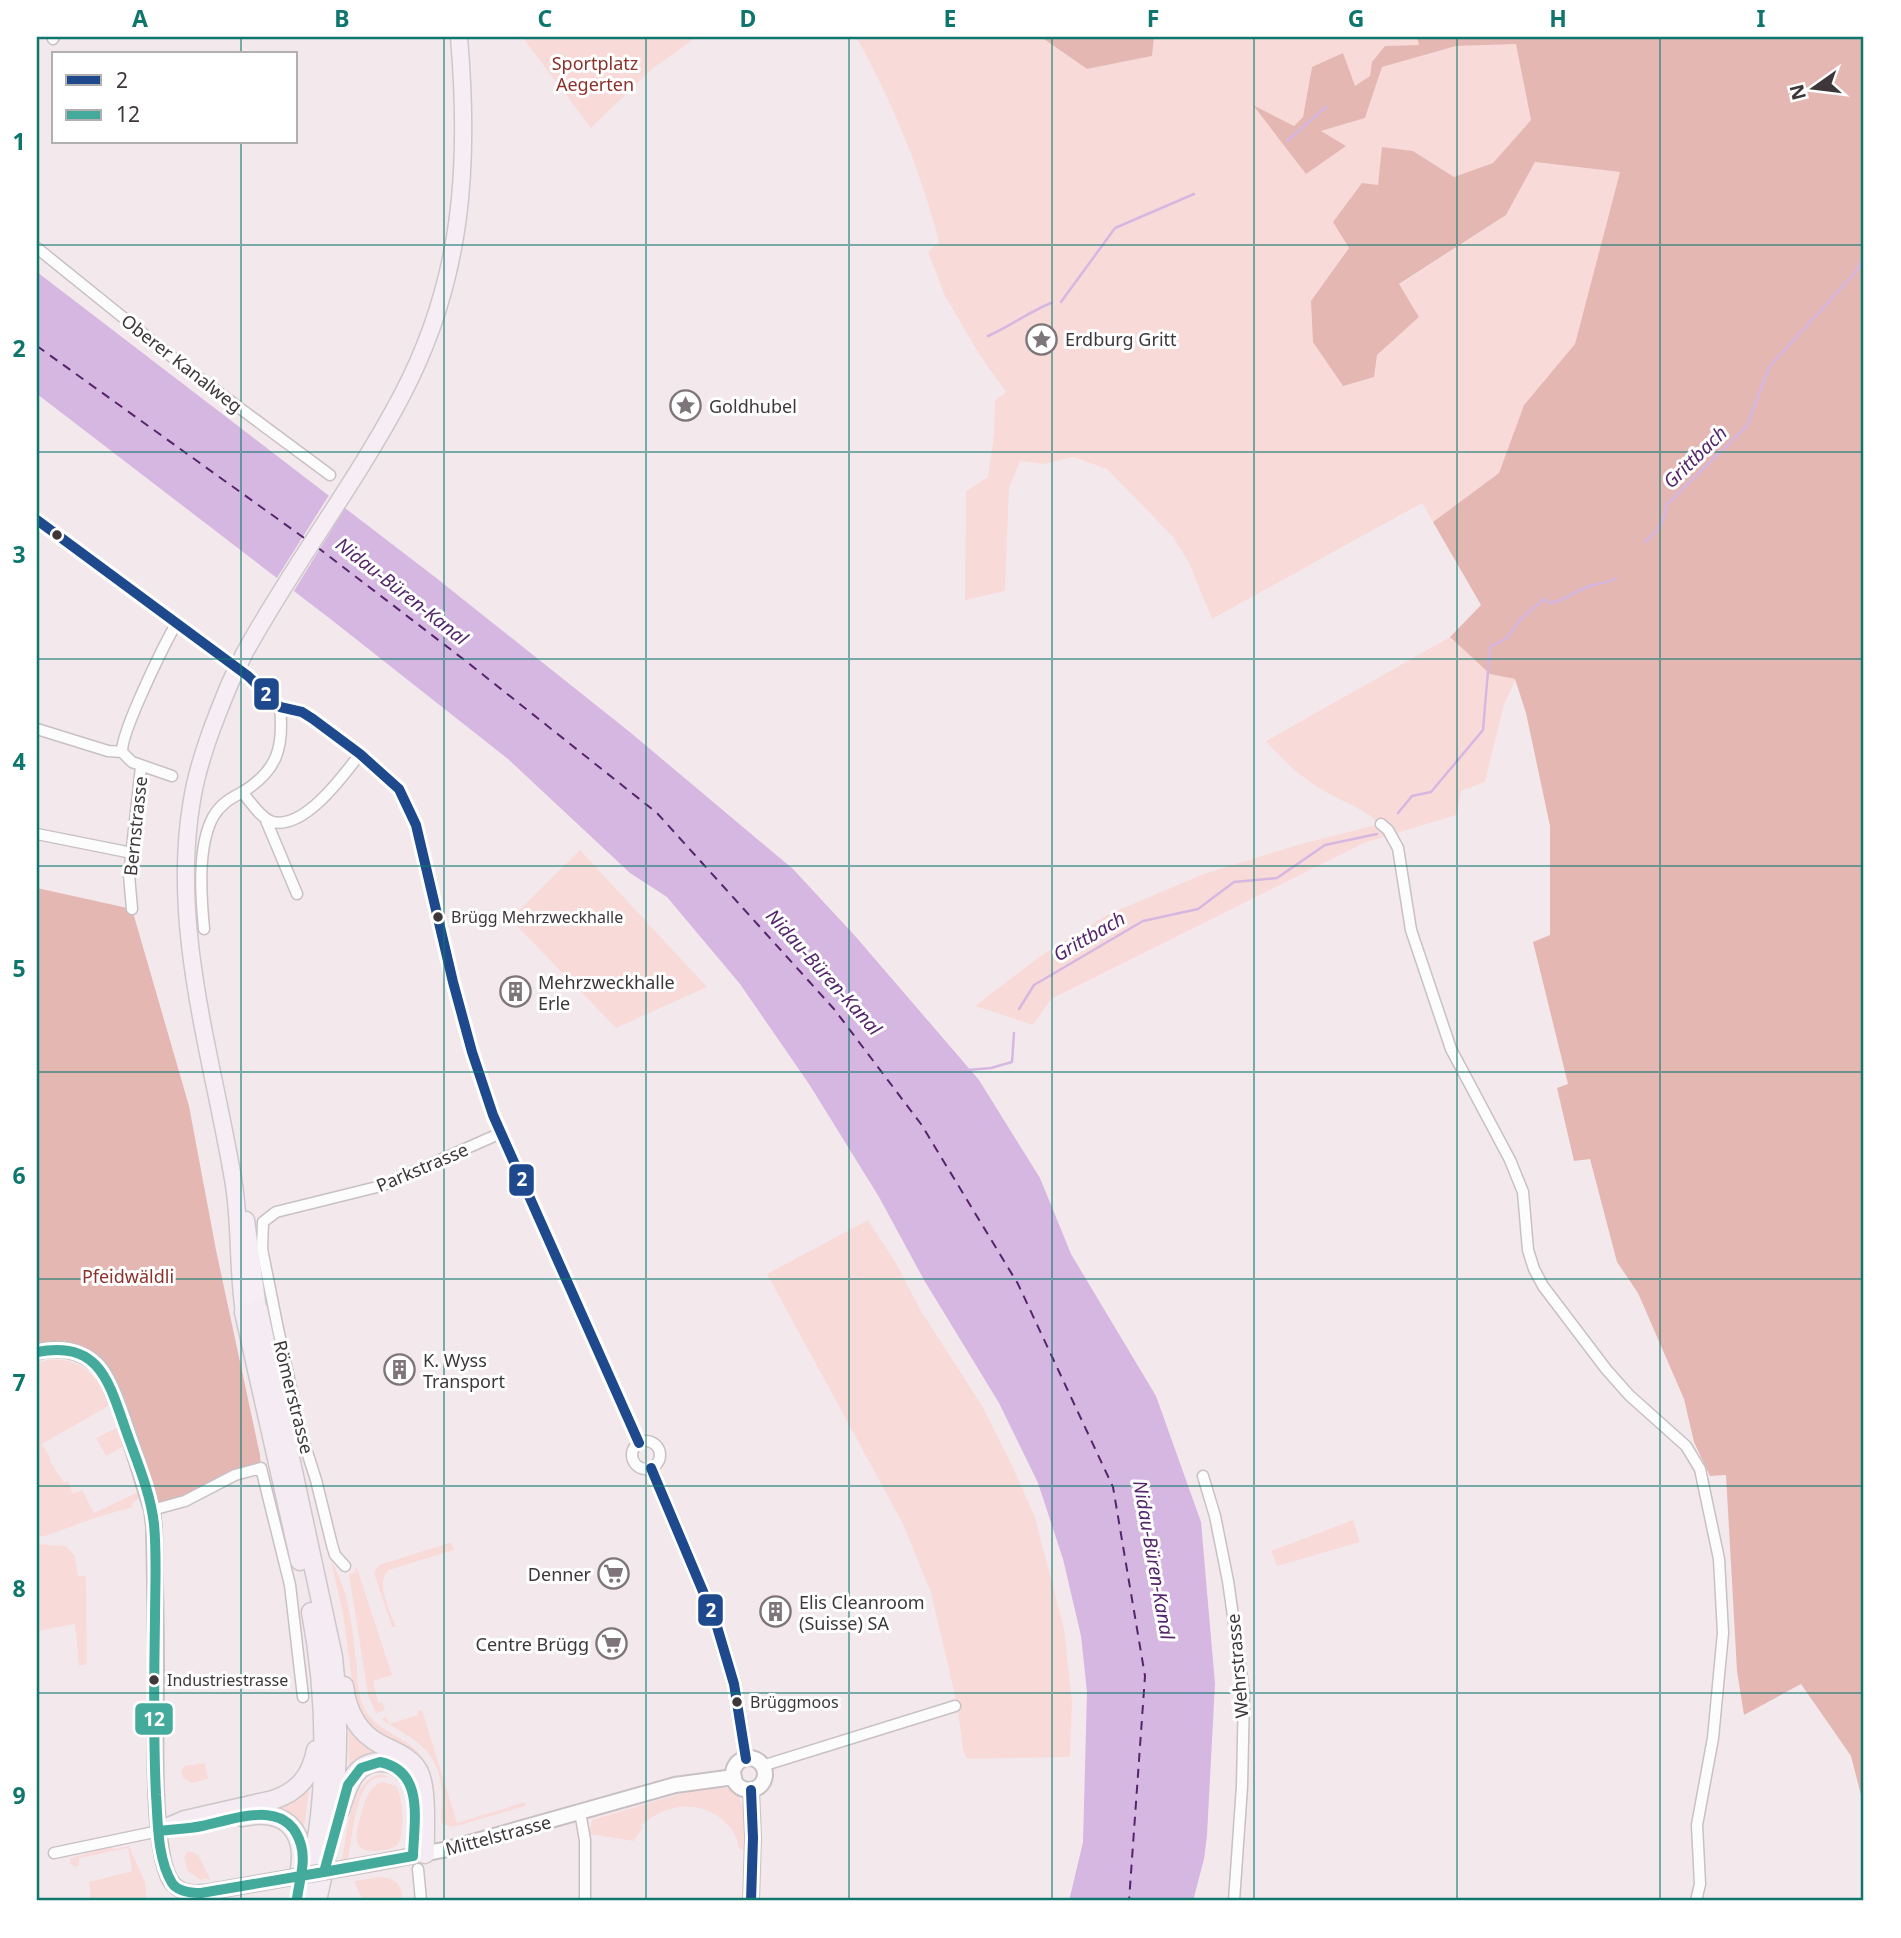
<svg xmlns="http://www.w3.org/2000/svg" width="1901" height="1938" font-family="'Noto Sans',sans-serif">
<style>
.green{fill:#f8dbd9}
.forest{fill:#e5b7b3}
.water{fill:#d6b7e2}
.pier{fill:#f3e9ed}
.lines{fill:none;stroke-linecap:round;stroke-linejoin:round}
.stream{stroke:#d6b7e2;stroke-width:2.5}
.ferry{stroke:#55256b;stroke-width:2;stroke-dasharray:9 7;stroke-linecap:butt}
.minor-casing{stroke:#c8c0c3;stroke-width:13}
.tertiary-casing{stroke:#c8c0c3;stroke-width:16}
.secondary-casing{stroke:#c8c0c3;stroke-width:18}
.trunk-casing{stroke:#cdc7ca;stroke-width:19}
.motorway-casing{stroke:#cdc7ca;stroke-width:21}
.minor{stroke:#fdfcfc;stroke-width:10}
.tertiary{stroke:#fdfcfc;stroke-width:12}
.secondary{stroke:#fdfcfc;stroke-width:14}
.trunk{stroke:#f6eef4;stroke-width:16}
.motorway{stroke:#f5ebf2;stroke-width:18}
.secondary-bridge-casing{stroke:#c8c0c3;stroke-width:18;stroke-linecap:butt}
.trunk-bridge-casing{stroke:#cdc7ca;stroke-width:19;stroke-linecap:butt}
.secondary-bridge{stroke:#fdfcfc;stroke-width:14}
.trunk-bridge{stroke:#f6eef4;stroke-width:16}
.bus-1-casing{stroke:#fff;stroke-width:16}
.bus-2-casing{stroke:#fff;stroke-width:16}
.bus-1{stroke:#1e498c;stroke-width:10}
.bus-2{stroke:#44ab9c;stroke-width:10}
.grid{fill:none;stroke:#0f766e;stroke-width:2;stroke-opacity:0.55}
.bus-dot{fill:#3e373a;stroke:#fff;stroke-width:2.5}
.labels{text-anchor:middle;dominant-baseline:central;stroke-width:6;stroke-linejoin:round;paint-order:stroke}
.bus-label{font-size:16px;fill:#3e373a;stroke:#fff;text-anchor:start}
.park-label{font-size:18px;fill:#8b312a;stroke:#fff}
.poi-label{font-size:18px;fill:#3e373a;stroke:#fff;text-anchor:start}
.street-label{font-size:18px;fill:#3e373a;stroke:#fff}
.water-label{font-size:19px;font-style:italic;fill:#55256b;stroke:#fff}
.line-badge{stroke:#fff;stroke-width:2.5}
.badge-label{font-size:19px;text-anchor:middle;font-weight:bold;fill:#fff}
.neatline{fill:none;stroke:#0f766e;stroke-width:2.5}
.grid-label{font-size:23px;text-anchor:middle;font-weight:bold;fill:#0f766e}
</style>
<rect width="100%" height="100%" fill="#f3e9ed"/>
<path class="green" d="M 522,37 L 697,37 L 652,69 L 591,128 Z
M 856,37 L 1041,37 L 1088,69 L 1152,56 L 1154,37 L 1417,37 L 1420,45 L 1373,62 L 1370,76 L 1355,87 L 1312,67 L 1303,117 L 1294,126 L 1255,106 L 1307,173 L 1345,146 L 1320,131 L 1365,118 L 1382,67 L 1456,46 L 1516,43 L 1531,120 L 1493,163 L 1454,177 L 1413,151 L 1378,185 L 1349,248 L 1311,301 L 1377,355 L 1419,317 L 1399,285 L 1506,215 L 1535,162 L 1620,172 L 1575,344 L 1524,405 L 1499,473 L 1433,522 L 1422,503 L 1212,619 L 1189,563 L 1173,537 L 1107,469 L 1073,457 L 1044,464 L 1020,461 L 1009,488 L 1005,591 L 965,600 L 966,491 L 988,477 L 994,434 L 995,401 L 1006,392 L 981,357 L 945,296 L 928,252 L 939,242 C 921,171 892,101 856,37 Z
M 1450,637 L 1490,674 L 1516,679 L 1504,704 L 1485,782 L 1461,791 L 1456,815 L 1364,843 L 1051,999 L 1033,1025 L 975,1006 L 1039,957 L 1109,914 L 1204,874 L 1297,845 L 1380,824 C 1362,807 1339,801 1319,788 C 1299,776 1281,758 1266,741 Z
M 580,850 L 707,987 L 616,1028 L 510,919 Z
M 868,1220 L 897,1265 L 921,1311 L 981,1404 L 1010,1461 L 1035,1517 L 1064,1629 L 1072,1702 L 1070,1757 L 967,1759 L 963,1750 L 957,1704 L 931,1593 L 903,1524 L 767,1274 Z
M 47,1360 C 80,1356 100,1377 110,1405 L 42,1444 L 50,1457 L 50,1461 L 64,1483 L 68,1481 L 73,1494 L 82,1490 L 94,1513 L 140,1491 L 139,1498 L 132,1504 L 133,1507 L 98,1517 L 45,1536 L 37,1536 L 37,1364 Z
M 118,1427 L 124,1446 L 106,1456 L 96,1438 Z
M 1353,1520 L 1360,1542 L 1277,1566 L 1271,1551 Z
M 449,1543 L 451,1542 L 454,1550 L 389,1570 C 374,1582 391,1612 396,1627 L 392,1627 L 374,1573 L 379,1565 Z
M 37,1544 L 66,1546 L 75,1556 L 78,1576 L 86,1576 L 87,1664 L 79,1666 L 75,1624 L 37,1631 Z
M 331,1561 C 349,1590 352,1627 356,1660 C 358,1676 357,1694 364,1708 C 374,1726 390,1732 406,1742 C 434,1760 439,1793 431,1823 L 429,1789 L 369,1726 L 355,1703 L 343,1614 Z
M 355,1568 L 357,1568 L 392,1675 L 373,1681 L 378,1703 L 382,1702 L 385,1710 L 376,1713 L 368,1695 L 349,1574 L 356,1572 Z
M 422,1710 L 457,1823 L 525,1802 L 525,1806 L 453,1827 L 442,1824 C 439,1816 443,1806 442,1796 C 440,1752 420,1743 385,1722 L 382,1719 L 386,1716 L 389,1724 L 418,1715 L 417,1711 Z
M 348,1722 L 384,1753 L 358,1760 L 349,1768 Z
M 205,1763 L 208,1779 L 192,1783 L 183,1778 L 181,1772 L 184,1766 Z
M 382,1774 L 388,1777 C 383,1777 377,1777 372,1780 C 355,1792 352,1840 348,1860 L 342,1861 C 347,1835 349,1778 382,1774 Z
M 383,1782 L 396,1786 C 403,1796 406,1835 397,1845 C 393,1849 388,1849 382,1850 C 349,1856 355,1834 362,1811 C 366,1798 369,1786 383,1782 Z
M 310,1783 L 303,1835 L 275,1811 L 276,1805 Z
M 707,1788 L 730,1788 C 749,1799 744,1830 744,1850 L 739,1849 C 738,1846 738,1843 737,1840 C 735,1833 729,1826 724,1821 C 699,1799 664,1804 641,1826 L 643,1827 L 634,1841 L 589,1834 L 592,1820 L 679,1794 Z
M 129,1846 L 145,1882 L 147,1901 L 91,1901 L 89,1882 L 132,1871 L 128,1848 L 79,1858 L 79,1865 L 75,1867 L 70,1863 L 71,1858 L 109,1847 L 115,1849 Z
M 190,1851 L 198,1855 L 211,1880 L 203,1878 L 202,1881 L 188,1871 L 184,1858 L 186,1853 Z
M 381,1877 C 395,1878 404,1886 402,1901 L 363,1901 L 354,1881 Z"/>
<path class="forest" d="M 1041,37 L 1154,37 L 1152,56 L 1087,69 Z
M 1417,37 L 1864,37 L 1864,1807 L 1851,1756 L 1801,1684 L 1744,1715 L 1737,1671 L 1726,1475 L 1710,1476 L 1694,1442 L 1684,1399 L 1638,1293 L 1617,1262 L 1590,1159 L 1574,1161 L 1557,1088 L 1568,1084 L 1533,942 L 1550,935 L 1550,826 L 1526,713 L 1515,679 L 1490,674 L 1450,637 L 1481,605 L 1433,522 L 1499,473 L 1524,405 L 1575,344 L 1620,172 L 1535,162 L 1506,215 L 1399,284 L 1419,317 L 1377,355 L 1374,377 L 1343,386 L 1313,342 L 1311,301 L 1349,248 L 1333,222 L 1362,183 L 1378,185 L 1382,147 L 1413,151 L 1454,177 L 1493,163 L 1531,120 L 1516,44 L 1456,46 L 1382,67 L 1365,118 L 1321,131 L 1346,146 L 1306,174 L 1253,105 L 1294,126 L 1303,117 L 1312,67 L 1343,53 L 1355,86 L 1370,76 L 1372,62 L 1385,46 L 1419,45 Z
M 37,888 L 132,909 L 189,1106 L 216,1250 L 260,1455 L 261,1468 L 152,1510 L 115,1397 L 91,1360 L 37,1352 Z"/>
<path class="water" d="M 37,272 L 435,577 L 631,733 L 793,869 L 856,937 L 979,1080 L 1040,1178 L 1071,1254 L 1156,1396 L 1201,1522 L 1215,1684 L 1207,1835 L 1204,1859 L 1193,1901 L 1069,1901 L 1083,1842 L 1087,1692 L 1081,1636 L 1063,1559 L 1038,1483 L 999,1403 L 924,1280 L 879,1197 L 809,1084 L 740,984 L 667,897 L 630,873 L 508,759 L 333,621 L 37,394 Z"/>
<path class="pier" d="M 331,492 L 347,505 L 292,594 L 275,581 Z"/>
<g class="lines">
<path class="stream" d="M 1287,141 L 1326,107
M 1061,302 L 1115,228 L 1194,194
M 988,336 C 1010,326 1029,312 1051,303
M 1645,542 C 1659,530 1664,524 1666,505 L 1747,426 L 1769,367 L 1854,274 L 1864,258
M 1398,813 L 1412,796 L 1431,792 L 1483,730 L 1490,647 L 1507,638 L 1519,621 L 1544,599 L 1550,603 C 1566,601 1578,588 1594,585 C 1604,582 1606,584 1616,578
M 1019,1009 L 1034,985 L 1143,921 L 1198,909 L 1234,882 L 1277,878 L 1325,845 L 1377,834
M 968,1070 L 991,1068 L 1012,1062 L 1014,1033"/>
<path class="ferry" d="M 37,346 L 307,540
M 317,547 L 467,662 L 657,813 L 834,1009 L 921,1124 L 1018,1284 L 1113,1487 L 1145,1676 L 1129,1901"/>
<defs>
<path id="minor" d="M 53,39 L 54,37
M 37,248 L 187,369 L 330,475
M 37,520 L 248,676 L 280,707 L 302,712 L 313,719 L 360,754 L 399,789 L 416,825 L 453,982 L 472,1052 L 493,1115 L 639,1443
M 37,729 L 108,751 L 122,752
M 122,752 C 121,732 164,645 176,624
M 122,752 L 132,762 L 172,776
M 242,792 C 250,801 261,819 273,822 C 305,829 343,776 360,754
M 265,818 L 297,894
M 1381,824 L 1388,830 L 1398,848 L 1411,930 L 1451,1049 L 1510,1160 L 1523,1192 L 1528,1250 L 1534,1269 L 1543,1286 L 1606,1369 L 1629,1395 L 1686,1446 L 1700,1469 L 1719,1559 L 1723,1633 L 1713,1738 L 1697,1825 L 1700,1884 L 1696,1901
M 37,834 L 132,853
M 132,909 L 129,875 L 141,767
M 204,929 C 201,897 197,847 213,817 C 220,805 229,799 241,793 C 278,771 284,747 280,707
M632 1455a14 14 0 1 1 28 0a14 14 0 1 1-28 0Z
M 1203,1476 L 1215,1516 L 1228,1581 L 1244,1693 L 1242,1786 L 1234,1901
M 152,1510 L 185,1501 L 235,1475 L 261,1468 L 290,1585 L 303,1697
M 345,1566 L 335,1555 L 332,1545 L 316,1480 L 301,1433 L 278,1329 L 262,1249 L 263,1222 L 276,1212 L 381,1186 L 501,1133
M 762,1766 L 955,1706
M 580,1812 L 585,1840 L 585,1901
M 54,1853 L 159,1831
M 418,1869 L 421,1901"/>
<path id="tertiary" d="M 651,1468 L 715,1620 L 734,1684 L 746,1759"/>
<path id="secondary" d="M 37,1352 C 57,1346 81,1350 97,1365 C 116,1382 142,1481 152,1510 L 154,1527 C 155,1577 156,1627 156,1677 C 156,1716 150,1859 173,1884 C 185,1897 204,1893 219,1890
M733 1774a16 16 0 1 1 32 0a16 16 0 1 1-32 0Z
M 375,1863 L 448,1849 L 675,1785 L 734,1777
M 751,1901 L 753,1838 L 751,1790"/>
<path id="trunk" d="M 244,654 C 292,566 354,486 401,397 C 463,280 470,166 459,37
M 230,683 C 215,719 198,762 192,800 C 170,926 212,1055 233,1179 C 241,1223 237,1268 244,1312
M 246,1220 L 258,1309"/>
<path id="motorway" d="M 258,1309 L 333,1657 C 342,1739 336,1821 317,1901
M 244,1312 L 300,1561
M 344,1686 C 347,1710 357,1732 380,1744 C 393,1751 412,1757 419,1772 C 428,1793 424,1831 425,1854
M 340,1810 C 347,1789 353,1763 379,1762 C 392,1761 400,1767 408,1777
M 242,1817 C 282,1808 306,1827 300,1869
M 159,1831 L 185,1820 L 273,1800 C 299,1791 311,1776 316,1750
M 300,1901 C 332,1822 327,1695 311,1612"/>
</defs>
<use href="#minor" class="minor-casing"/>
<use href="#tertiary" class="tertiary-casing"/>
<use href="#secondary" class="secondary-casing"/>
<use href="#trunk" class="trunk-casing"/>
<use href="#motorway" class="motorway-casing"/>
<use href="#minor" class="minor"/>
<use href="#tertiary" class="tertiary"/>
<use href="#secondary" class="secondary"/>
<use href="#trunk" class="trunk"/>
<use href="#motorway" class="motorway"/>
<defs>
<path id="secondary-bridge" d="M 219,1890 L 375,1863"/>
<path id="trunk-bridge" d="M 230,683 L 244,654"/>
</defs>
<use href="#secondary-bridge" class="secondary-bridge-casing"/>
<use href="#trunk-bridge" class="trunk-bridge-casing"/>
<use href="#secondary-bridge" class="secondary-bridge"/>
<use href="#trunk-bridge" class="trunk-bridge"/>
<defs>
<path id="bus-1" d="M 37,520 L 248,676 L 280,707 L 302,712 L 313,719 L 360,754 L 399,789 L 416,825 L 453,982 L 472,1052 L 493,1115 L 639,1443
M 651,1468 L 715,1620 L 734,1684 L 746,1759
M 751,1790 L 753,1838 L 751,1901"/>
<path id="bus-2" d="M 37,1352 C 95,1341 107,1375 123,1422 C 134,1455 150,1489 154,1524 C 157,1555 155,1588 155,1619 C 154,1678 153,1736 156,1795 C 158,1822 157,1858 172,1883 C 178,1892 191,1893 201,1893 L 324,1872
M 380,1762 C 425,1771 414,1821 413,1856 L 324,1872 L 348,1785 L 361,1768 Z
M 159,1831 C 173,1829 188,1829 202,1826 C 236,1819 288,1797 301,1845 C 306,1862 299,1882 297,1899"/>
</defs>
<use href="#bus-1" class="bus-1-casing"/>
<use href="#bus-2" class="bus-2-casing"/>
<use href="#bus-1" class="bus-1"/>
<use href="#bus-2" class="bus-2"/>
</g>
<path class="grid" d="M 241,37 L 241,54M 444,37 L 444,1901M 646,37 L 646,1901M 849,37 L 849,1901M 1052,37 L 1052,1901M 1254,37 L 1254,1901M 1457,37 L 1457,1901M 1660,37 L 1660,1901M 241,142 L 241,1901M 37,245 L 1864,245M 37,452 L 1864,452M 37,659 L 1864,659M 37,866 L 1864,866M 37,1072 L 1864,1072M 37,1279 L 1864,1279M 37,1486 L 1864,1486M 37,1693 L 1864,1693"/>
<defs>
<symbol id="sight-ring" viewBox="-11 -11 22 22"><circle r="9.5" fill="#fff" stroke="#7d7579" stroke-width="1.5"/><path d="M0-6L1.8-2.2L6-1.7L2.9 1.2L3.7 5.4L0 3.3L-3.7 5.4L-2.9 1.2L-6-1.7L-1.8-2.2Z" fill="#7d7579"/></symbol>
<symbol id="building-ring" viewBox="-11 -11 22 22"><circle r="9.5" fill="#fff" stroke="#7d7579" stroke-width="1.5"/><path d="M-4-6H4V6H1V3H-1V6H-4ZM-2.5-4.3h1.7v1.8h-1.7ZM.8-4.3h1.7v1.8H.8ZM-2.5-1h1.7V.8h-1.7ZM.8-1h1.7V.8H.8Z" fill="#7d7579"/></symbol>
<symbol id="supermarket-ring" viewBox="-11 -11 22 22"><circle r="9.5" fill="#fff" stroke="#7d7579" stroke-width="1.5"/><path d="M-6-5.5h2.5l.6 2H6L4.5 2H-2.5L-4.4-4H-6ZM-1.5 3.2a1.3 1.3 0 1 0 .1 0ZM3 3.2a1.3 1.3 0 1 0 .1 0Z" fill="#7d7579"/></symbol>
</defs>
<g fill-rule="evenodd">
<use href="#sight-ring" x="1024" y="322" width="35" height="35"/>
<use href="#sight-ring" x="668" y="388" width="35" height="35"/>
<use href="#building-ring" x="498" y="974" width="35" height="35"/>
<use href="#building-ring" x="382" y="1352" width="35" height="35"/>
<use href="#supermarket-ring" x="596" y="1556" width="35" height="35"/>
<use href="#building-ring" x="758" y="1594" width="35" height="35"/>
<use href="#supermarket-ring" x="594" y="1626" width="35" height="35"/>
</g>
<g class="bus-dot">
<circle cx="57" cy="535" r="6"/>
<circle cx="438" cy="917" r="6"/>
<circle cx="154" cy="1680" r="6"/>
<circle cx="737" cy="1702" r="6"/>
</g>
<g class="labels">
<g class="bus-label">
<text x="451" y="917">Brügg Mehrzweckhalle</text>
<text x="167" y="1680">Industriestrasse</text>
<text x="750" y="1702">Brüggmoos</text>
</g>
<g class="park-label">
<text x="595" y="63">Sportplatz<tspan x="595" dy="21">Aegerten</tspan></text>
<text x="128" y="1276">Pfeidwäldli</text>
</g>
<g class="poi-label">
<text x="1065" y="339">Erdburg Gritt</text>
<text x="709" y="406">Goldhubel</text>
<text x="538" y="982">Mehrzweckhalle<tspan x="538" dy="21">Erle</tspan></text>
<text x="423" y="1360">K. Wyss<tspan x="423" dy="21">Transport</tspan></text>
<text x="591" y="1574" text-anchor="end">Denner</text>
<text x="799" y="1602">Elis Cleanroom<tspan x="799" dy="21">(Suisse) SA</tspan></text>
<text x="589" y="1644" text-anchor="end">Centre Brügg</text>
</g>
<g class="street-label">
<text transform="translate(182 363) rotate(38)">Oberer Kanalweg</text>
<text transform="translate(135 826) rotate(-84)">Bernstrasse</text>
<text transform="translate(422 1167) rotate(-23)">Parkstrasse</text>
<text transform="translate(294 1397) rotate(76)">Römerstrasse</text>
<text transform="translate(1237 1666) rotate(-95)">Wehrstrasse</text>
<text transform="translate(498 1835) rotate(-15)">Mittelstrasse</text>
</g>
<g class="water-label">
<text transform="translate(1695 457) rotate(-44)">Grittbach</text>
<text transform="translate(402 591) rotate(38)">Nidau-Büren-Kanal</text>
<text transform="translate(1089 936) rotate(-30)">Grittbach</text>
<text transform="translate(824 972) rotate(48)">Nidau-Büren-Kanal</text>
<text transform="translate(1154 1560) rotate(80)">Nidau-Büren-Kanal</text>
</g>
</g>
<g class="line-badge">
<rect x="253" y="677" width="27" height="34" rx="7" fill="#1e498c"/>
<rect x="508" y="1163" width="27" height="34" rx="7" fill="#1e498c"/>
<rect x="697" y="1593" width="27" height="34" rx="7" fill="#1e498c"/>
<rect x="134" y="1702" width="40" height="34" rx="7" fill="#44ab9c"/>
</g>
<g class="badge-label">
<text x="266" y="701">2</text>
<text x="522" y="1186">2</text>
<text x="711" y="1617">2</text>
<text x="154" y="1726">12</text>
</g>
<rect width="1901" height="1938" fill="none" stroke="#ffffff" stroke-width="77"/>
<rect x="52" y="52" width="245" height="91" fill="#ffffff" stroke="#b2afb0" stroke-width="2"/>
<rect x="66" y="75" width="35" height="10" fill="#1e498c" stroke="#b2afb0" stroke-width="2"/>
<text x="116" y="88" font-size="21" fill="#3e373a">2</text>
<rect x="66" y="110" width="35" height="10" fill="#44ab9c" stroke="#b2afb0" stroke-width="2"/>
<text x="116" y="122" font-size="21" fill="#3e373a">12</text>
<g transform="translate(1814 88) rotate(256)" stroke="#ffffff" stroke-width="5" paint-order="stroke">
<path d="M0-5L12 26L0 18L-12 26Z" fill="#3e373a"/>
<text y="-10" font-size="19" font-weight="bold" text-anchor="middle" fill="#3e373a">N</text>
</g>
<rect x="38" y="38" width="1824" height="1861" class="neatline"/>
<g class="grid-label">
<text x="140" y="27">A</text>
<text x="342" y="27">B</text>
<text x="545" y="27">C</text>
<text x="748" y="27">D</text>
<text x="950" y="27">E</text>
<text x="1153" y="27">F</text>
<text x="1356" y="27">G</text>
<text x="1558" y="27">H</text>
<text x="1761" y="27">I</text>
<text x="19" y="150">1</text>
<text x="19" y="357">2</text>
<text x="19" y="563">3</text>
<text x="19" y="770">4</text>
<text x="19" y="977">5</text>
<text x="19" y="1184">6</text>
<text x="19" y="1391">7</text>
<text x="19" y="1597">8</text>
<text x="19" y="1804">9</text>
</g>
</svg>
